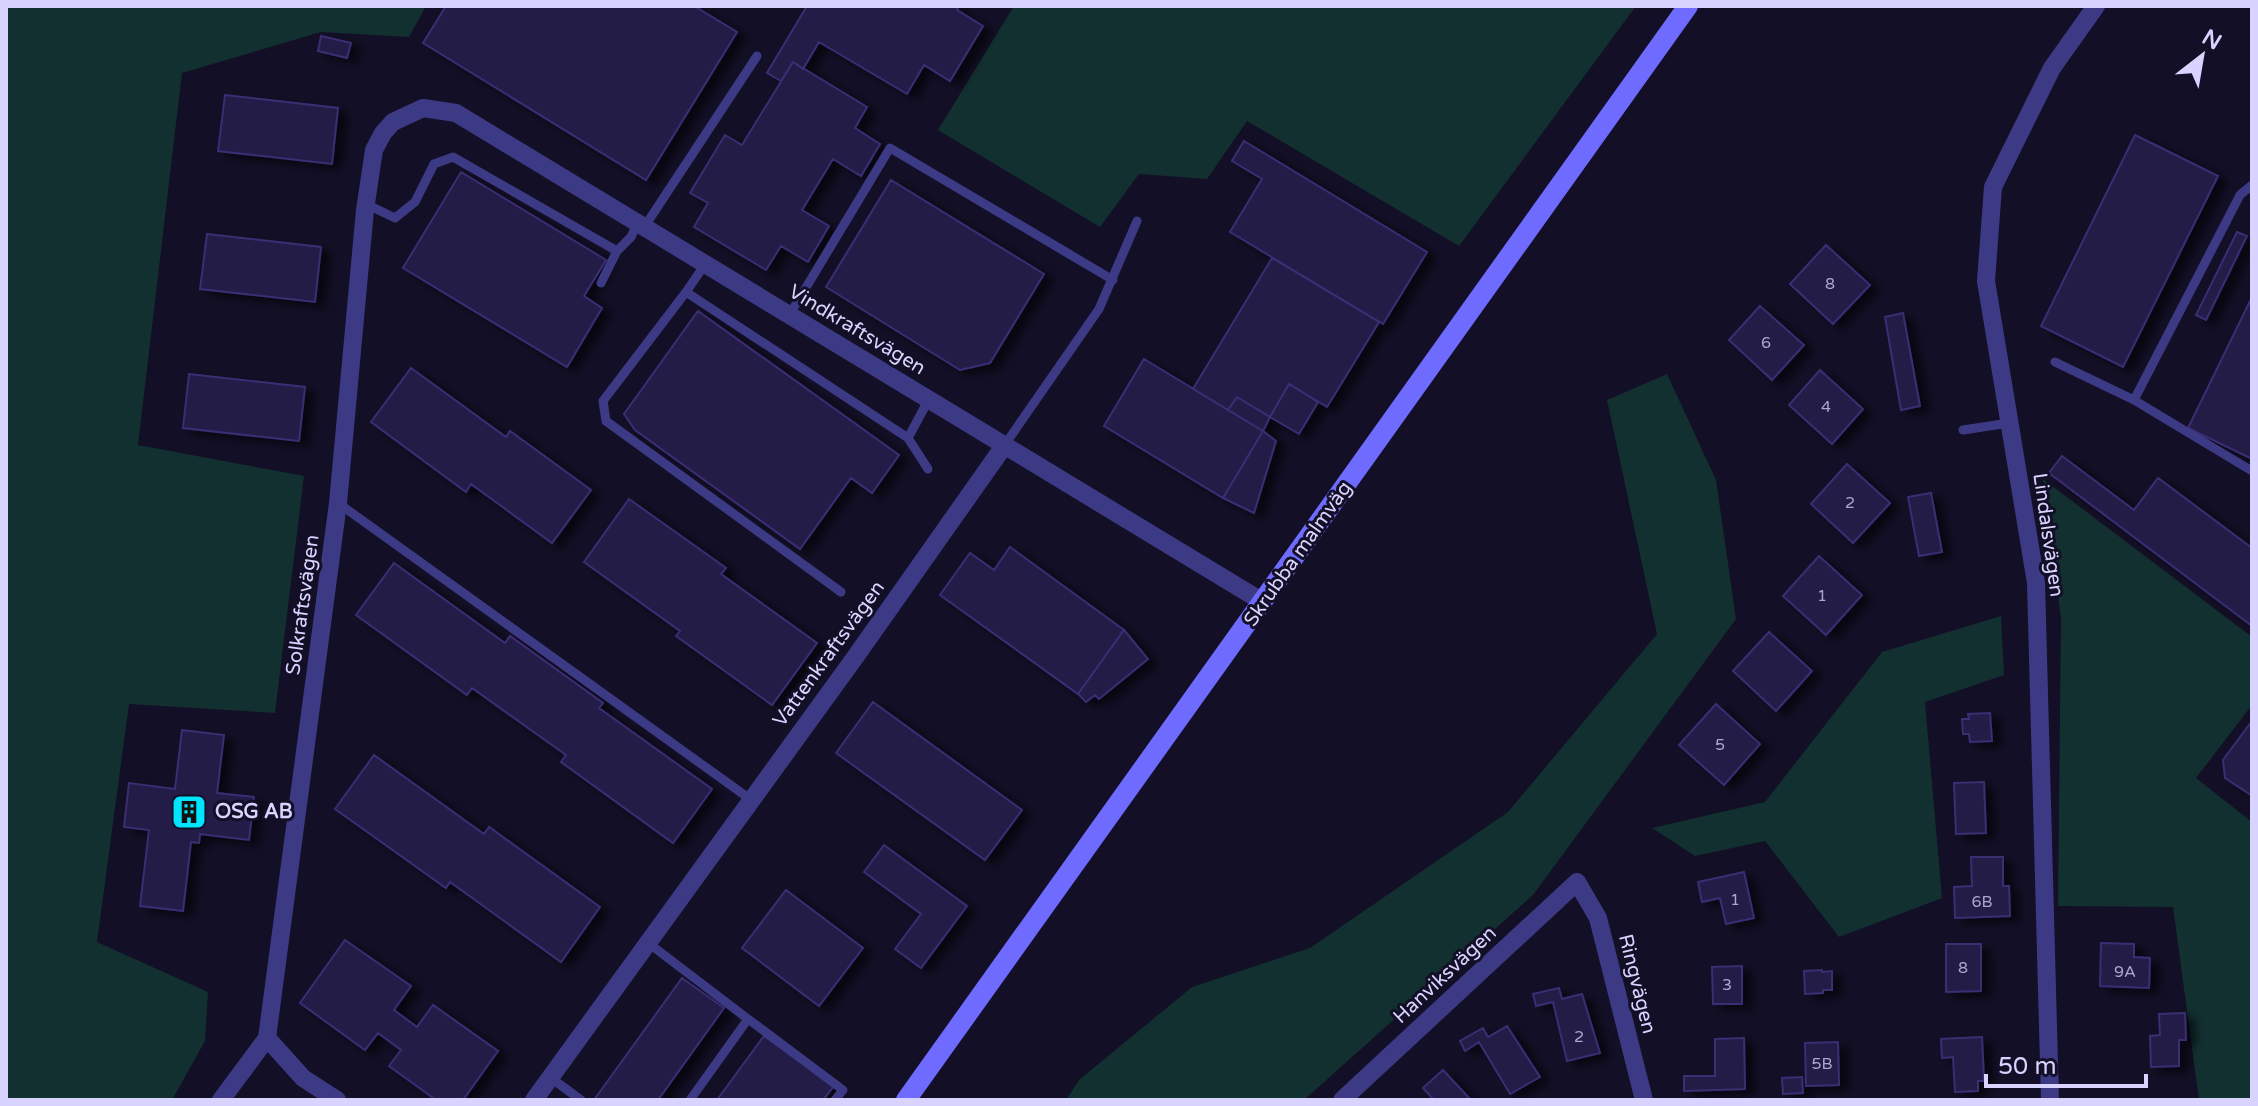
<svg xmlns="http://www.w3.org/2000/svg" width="2258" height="1106" font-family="'Varela Round',sans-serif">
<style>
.green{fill:#12302f}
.building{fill:#241b47;stroke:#3b2d73;stroke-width:2;filter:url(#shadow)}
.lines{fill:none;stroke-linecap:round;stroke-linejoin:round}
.lane{stroke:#3d3a85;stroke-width:9}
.street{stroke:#3d3a85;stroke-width:18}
.secondary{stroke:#6f6bff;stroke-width:20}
.labels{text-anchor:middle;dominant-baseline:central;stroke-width:6;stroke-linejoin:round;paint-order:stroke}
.number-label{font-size:16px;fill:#aca6d1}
.street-label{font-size:20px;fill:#d9d4ff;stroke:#130f26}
.poi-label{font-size:20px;font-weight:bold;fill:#d9d4ff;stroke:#130f26;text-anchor:start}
</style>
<defs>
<filter id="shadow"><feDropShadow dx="9" dy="5" stdDeviation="4" flood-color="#0009"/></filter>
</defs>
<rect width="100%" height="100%" fill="#130f26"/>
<path class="green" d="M 6,6 L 426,6 L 409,37 L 321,32 L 182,73 L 138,445 L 304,476 L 275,713 L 129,704 L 97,942 L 208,992 L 205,1041 L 172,1100 L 6,1100 Z
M 1014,6 L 1636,6 L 1459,246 L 1247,121 L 1207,179 L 1139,174 L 1100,227 L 938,130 Z
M 1667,374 L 1716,480 L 1736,619 L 1533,895 L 1304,1100 L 1066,1100 L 1079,1080 L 1192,987 L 1310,948 L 1508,812 L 1657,634 L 1607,400 Z
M 2043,479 L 2252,637 L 2252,705 L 2196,778 L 2252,822 L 2252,1100 L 2199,1100 L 2173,907 L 2058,906 L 2061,619 Z
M 2001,616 L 2004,675 L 1925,702 L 1942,898 L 1839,937 L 1765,841 L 1695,856 L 1652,828 L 1765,802 L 1882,652 Z"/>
<path class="building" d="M 446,6 L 694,6 L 737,32 L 646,180 L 423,43 Z
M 807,6 L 959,6 L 957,10 L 983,26 L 950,81 L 924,65 L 907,94 L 819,42 L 803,69 L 793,62 L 781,81 L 767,73 Z
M 321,36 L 351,43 L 347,58 L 318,51 Z
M 793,62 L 867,107 L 855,128 L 880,144 L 861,176 L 833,159 L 802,210 L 829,226 L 808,262 L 781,246 L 766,270 L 694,227 L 708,203 L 690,193 L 725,135 L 742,145 Z
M 225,95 L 338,108 L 332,164 L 218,151 Z
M 2135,135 L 2218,176 L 2123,367 L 2041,326 Z
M 1244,141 L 1427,252 L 1383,324 L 1230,232 L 1262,179 L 1232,161 Z
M 461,172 L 606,260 L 584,296 L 602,308 L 567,367 L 403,268 Z
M 891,180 L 1044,274 L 990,363 L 960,370 L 826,287 Z
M 2237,232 L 2247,236 L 2206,320 L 2196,315 Z
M 207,234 L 321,247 L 315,302 L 200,289 Z
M 1826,245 L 1870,285 L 1833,324 L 1790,284 Z
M 1272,258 L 1379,322 L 1327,407 L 1289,384 L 1270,417 L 1237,397 L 1228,410 L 1193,389 Z
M 2252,297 L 2252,459 L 2188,428 Z
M 1760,306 L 1804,345 L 1772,380 L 1729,340 Z
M 698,311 L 899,455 L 872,493 L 851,478 L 800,549 L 635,430 L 624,414 Z
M 1903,313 L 1920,406 L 1901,410 L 1885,317 Z
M 1144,359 L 1263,431 L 1223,498 L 1104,426 Z
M 411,368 L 506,437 L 510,431 L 591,490 L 552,543 L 471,484 L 466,492 L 371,422 Z
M 1820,370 L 1863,409 L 1832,444 L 1789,405 Z
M 189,374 L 305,387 L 299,441 L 183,428 Z
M 1289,384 L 1318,402 L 1299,434 L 1270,417 Z
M 1237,397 L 1270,417 L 1263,431 L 1228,410 Z
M 1263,431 L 1276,441 L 1254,513 L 1223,498 Z
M 2062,456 L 2134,510 L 2158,478 L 2252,548 L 2252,626 L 2049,473 Z
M 1847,464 L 1890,503 L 1853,543 L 1811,504 Z
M 1931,493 L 1942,552 L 1919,556 L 1908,497 Z
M 629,499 L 726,568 L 721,574 L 817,643 L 772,705 L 676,636 L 680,631 L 584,562 Z
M 1010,547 L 1124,630 L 1078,694 L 940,595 L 970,553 L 994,570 Z
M 1819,556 L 1862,595 L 1826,635 L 1783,596 Z
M 394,563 L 505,643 L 510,636 L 603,703 L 599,708 L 712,789 L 673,843 L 561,762 L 566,755 L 472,688 L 467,695 L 356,615 Z
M 1124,630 L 1148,659 L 1099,699 L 1095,695 L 1086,702 L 1078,694 Z
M 1769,632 L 1812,671 L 1776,711 L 1733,671 Z
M 873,702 L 1022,810 L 985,860 L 836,753 Z
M 1716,704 L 1760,744 L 1724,785 L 1679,745 Z
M 1990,713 L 1992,741 L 1970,742 L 1969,734 L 1963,734 L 1962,719 L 1969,719 L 1968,714 Z
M 2252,721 L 2252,793 L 2251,795 L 2225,778 L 2223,760 Z
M 182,730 L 224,735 L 217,793 L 254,797 L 249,840 L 200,834 L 199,843 L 191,842 L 183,911 L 140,906 L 149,830 L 124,827 L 129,783 L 175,789 Z
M 374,755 L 484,834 L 489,827 L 600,907 L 561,962 L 450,882 L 446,888 L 335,809 Z
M 1984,782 L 1986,833 L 1956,834 L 1954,783 Z
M 884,845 L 967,906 L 921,968 L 895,949 L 921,914 L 864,872 Z
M 1971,857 L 2003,857 L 2003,886 L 2009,886 L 2010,916 L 1955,918 L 1954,887 L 1972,886 Z
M 1744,872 L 1754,918 L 1726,924 L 1720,898 L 1702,902 L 1698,882 Z
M 786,890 L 863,948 L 819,1006 L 742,948 Z
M 345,940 L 411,986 L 394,1010 L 417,1027 L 433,1005 L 498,1051 L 463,1100 L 436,1100 L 389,1066 L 401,1050 L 378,1033 L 365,1050 L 300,1003 Z
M 2101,943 L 2134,944 L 2134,957 L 2150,958 L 2149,988 L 2100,986 Z
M 1946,944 L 1981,944 L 1981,991 L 1946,992 Z
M 1742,966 L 1742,1004 L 1713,1004 L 1712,967 Z
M 1822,970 L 1822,972 L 1832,971 L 1832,990 L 1823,990 L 1823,993 L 1805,994 L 1804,971 Z
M 682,978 L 724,1008 L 658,1100 L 594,1100 Z
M 1559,988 L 1562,999 L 1582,994 L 1600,1053 L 1567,1061 L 1553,1002 L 1536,1006 L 1533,994 Z
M 2185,1013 L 2186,1040 L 2179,1040 L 2179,1066 L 2151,1067 L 2150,1036 L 2160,1035 L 2159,1014 Z
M 1507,1026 L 1540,1077 L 1510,1094 L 1479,1042 L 1465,1051 L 1460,1041 L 1483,1028 L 1488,1037 Z
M 764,1036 L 834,1086 L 823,1100 L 717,1100 Z
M 1982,1037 L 1984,1081 L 1978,1081 L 1978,1091 L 1955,1092 L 1953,1057 L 1942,1058 L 1941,1039 Z
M 1744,1038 L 1745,1089 L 1684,1091 L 1684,1076 L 1715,1076 L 1715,1039 Z
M 1838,1042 L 1839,1085 L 1806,1086 L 1805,1043 Z
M 1443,1070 L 1471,1100 L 1434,1100 L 1423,1088 Z
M 1802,1077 L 1803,1093 L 1783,1094 L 1782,1078 Z"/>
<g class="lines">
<path class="lane" d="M 366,204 L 395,218 L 415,202 L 434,164 L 453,157 L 617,251 L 631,237 L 638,222
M 645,226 L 757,56
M 706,263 L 686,292 L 908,438 L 929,399
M 601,283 L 617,251
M 686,292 L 603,401 L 606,421 L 841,592
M 790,314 L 890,148 L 1113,280
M 2055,362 L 2134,400 L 2252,471
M 2134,400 L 2240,195 L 2252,185
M 1963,430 L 2009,423
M 908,438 L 928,469
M 1004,446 L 1099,309 L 1137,221
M 338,503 L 750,799
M 647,942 L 748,1019
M 551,1078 L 581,1100
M 690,1100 L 748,1019 L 843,1090 L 835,1100"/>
<path class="street" d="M 221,1100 L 267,1038
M 337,1100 L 303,1078 L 267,1038 L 338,503 L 365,210 L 374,150 L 383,133 L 393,122 L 423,108 L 456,113 L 1263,602
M 534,1100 L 856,656 L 1004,446
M 1342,1100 L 1577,882 L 1598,918 L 1644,1100
M 2050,1100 L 2036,583 L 1986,281 L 1993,187 L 2052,68 L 2096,6"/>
<path class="secondary" d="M 906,1100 L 1688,6"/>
</g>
<defs>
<symbol id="building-square" viewBox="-11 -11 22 22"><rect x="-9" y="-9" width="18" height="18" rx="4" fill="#00e5ff" stroke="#130f26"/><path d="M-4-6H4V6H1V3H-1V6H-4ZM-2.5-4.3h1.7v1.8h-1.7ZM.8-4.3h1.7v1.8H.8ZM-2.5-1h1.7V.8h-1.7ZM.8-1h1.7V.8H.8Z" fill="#111"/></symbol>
</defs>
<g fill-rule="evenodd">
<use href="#building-square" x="169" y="792" width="40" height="40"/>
</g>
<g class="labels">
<g class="number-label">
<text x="1830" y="284">8</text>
<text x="1766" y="343">6</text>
<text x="1826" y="407">4</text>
<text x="1850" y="503">2</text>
<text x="1822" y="596">1</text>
<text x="1720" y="745">5</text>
<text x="1735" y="900">1</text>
<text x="1982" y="902">6B</text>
<text x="1963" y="968">8</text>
<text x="2125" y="972">9A</text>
<text x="1727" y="985">3</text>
<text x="1579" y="1037">2</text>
<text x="1822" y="1064">5B</text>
</g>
<g class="street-label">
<text transform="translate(857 330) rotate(31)">Vindkraftsvägen</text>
<text transform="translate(2048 535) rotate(82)">Lindalsvägen</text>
<text transform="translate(1298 554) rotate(-55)">Skrubba malmväg</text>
<text transform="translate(303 605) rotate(-82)">Solkraftsvägen</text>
<text transform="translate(829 654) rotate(-54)">Vattenkraftsvägen</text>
<text transform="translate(1445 975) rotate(-43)">Hanviksvägen</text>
<text transform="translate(1637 984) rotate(76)">Ringvägen</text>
</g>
<g class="poi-label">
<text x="215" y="812">OSG AB</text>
</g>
</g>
<rect width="2258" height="1106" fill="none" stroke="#d9d4ff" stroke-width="16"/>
<g transform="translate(2202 56) rotate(31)" stroke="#130f26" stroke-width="6" paint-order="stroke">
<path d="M0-6L14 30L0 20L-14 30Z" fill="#d9d4ff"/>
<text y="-12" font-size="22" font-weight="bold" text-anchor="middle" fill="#d9d4ff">N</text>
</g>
<path d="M1986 1074v12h160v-12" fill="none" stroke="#d9d4ff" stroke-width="4"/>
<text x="1998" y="1074" font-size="24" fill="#d9d4ff" stroke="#130f26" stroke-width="6" paint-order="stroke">50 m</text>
</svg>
